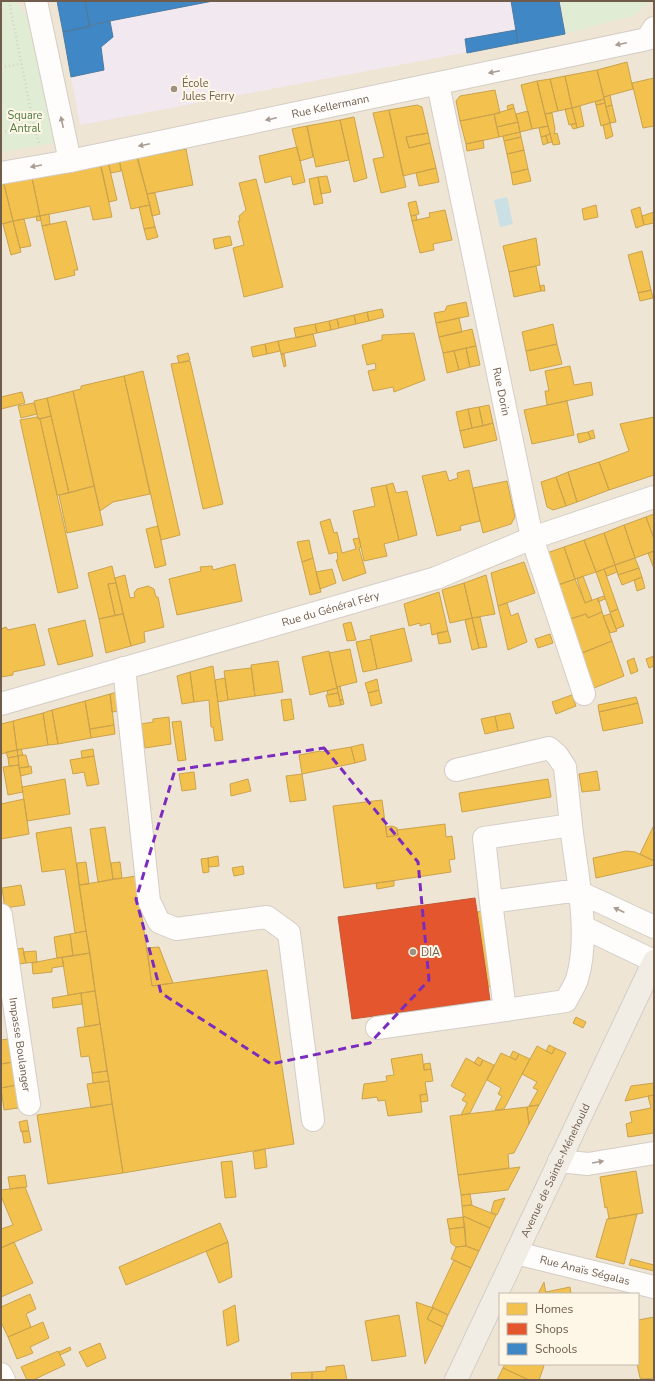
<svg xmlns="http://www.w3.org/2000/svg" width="655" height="1381" font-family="'Nunito Sans',sans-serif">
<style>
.residential{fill:#eee5d5;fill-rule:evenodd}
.education{fill:#f2e8f0}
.green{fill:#e0ecd3}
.water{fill:#cbe0e4}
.homes{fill:#f2c14e;stroke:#cba34d}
.shops{fill:#e4572e;stroke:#c15837}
.schools{fill:#3f88c5;stroke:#4e7ba0}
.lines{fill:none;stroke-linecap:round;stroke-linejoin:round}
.minor-casing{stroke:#d4cdc5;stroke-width:24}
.major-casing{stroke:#d3cdc5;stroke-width:24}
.path{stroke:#d6d0ca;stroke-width:2.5;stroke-dasharray:1 3;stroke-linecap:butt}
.minor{stroke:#fefdfc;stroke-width:22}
.major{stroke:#f1ede5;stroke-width:22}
.oneway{fill:#a99c92}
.marked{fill:none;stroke:#7b2cbf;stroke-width:3;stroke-dasharray:8 5;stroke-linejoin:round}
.poi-dot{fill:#9f9082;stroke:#fef7e8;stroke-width:1.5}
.labels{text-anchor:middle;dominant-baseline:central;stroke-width:4;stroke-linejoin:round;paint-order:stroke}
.poi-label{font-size:11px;fill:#705c4b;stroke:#fef7e8;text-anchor:start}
.street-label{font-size:11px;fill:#705c4b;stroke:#fef7e8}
.park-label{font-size:11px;fill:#517b46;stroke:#fef7e8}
</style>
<rect width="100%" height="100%" fill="#f5f1e8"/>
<path class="residential" d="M 1,1 L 654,1 L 654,1380 L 1,1380 ZM 500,1294 L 638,1294 L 638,1364 L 500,1364 Z"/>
<path class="education" d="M 57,1 L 559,1 L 565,34 L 80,125 Z"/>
<path class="green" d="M 1,1 L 15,1 L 28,18 L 54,143 L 1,152 Z
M 560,1 L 650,1 L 633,16 L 567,33 Z"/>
<path class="water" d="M 507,197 L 513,224 L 500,227 L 494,200 Z"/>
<path class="homes" d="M 627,62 L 633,89 L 604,97 L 597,70 Z
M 597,70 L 604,99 L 572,108 L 565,76 Z
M 565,76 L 572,108 L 558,111 L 550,79 Z
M 654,78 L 654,126 L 643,128 L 632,83 Z
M 550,79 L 558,111 L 545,114 L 537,81 Z
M 537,81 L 548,126 L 532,129 L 521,85 Z
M 495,90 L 500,113 L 460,121 L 456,101 L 460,96 Z
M 610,95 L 612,105 L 606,107 L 604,97 Z
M 604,99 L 605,103 L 596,105 L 595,102 Z
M 605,103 L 610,123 L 601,126 L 596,105 Z
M 513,104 L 514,108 L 508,110 L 507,106 Z
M 417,105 L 422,107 L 428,133 L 406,137 L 409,148 L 430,143 L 436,168 L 403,176 L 389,110 Z
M 612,105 L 616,122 L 610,123 L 606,107 Z
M 580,106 L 584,126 L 577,128 L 572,108 Z
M 514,108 L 518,122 L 497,127 L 494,114 Z
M 572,108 L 576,123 L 569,125 L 565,109 Z
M 389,110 L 406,187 L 381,193 L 373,159 L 384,157 L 373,113 Z
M 528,111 L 532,129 L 520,132 L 516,114 Z
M 552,113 L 555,129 L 554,134 L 557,133 L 560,144 L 553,145 L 545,114 Z
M 494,114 L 499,137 L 466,144 L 460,121 Z
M 354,117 L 367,178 L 354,182 L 340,120 Z
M 340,120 L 349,160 L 316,167 L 307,126 Z
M 518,122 L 520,132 L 499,137 L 497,127 Z
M 576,123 L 577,128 L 573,129 L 571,125 Z
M 610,123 L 613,136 L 606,139 L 603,125 Z
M 307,126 L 313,157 L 300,161 L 292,129 Z
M 548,126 L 550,134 L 541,137 L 539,128 Z
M 520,132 L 521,137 L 504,141 L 503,136 Z
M 428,133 L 430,143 L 409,148 L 406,137 Z
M 550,134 L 552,142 L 548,143 L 546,136 Z
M 546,136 L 548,143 L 543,145 L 541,137 Z
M 521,137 L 524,150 L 507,154 L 504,141 Z
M 483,140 L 484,148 L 467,151 L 466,144 Z
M 297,147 L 305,182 L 293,185 L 291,176 L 265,183 L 259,156 Z
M 186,149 L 193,185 L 147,194 L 137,158 Z
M 524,150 L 528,169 L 511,173 L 507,154 Z
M 137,155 L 150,205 L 131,209 L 119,159 Z
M 119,159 L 121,171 L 111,173 L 108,162 Z
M 108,162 L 117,200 L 109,202 L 100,164 Z
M 101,165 L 112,217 L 93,220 L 90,206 L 40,216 L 32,178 Z
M 436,168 L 439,182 L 419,186 L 416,173 Z
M 528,169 L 531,181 L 513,185 L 511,173 Z
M 327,176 L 331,192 L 321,194 L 318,177 Z
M 318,177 L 323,203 L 314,205 L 309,179 Z
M 32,178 L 40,216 L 13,221 L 4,184 Z
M 256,179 L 283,287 L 244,297 L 233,248 L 244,245 L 238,221 L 240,221 L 239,216 L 246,210 L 239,183 Z
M 4,184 L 13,221 L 1,224 L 1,185 Z
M 155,193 L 160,214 L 152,216 L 147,194 Z
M 416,201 L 419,214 L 411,216 L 408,203 Z
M 150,205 L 155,227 L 144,229 L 139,207 Z
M 596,205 L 598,217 L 584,220 L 582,209 Z
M 640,207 L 644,225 L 636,228 L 631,210 Z
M 445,210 L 452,240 L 433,244 L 434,250 L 420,253 L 412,221 L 430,217 L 429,213 Z
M 654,212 L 654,223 L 644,225 L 642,216 Z
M 49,214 L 50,224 L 42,226 L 40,216 Z
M 416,215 L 417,220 L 412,221 L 411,216 Z
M 36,216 L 40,216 L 41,220 L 37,221 Z
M 24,219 L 31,246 L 20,248 L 13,221 Z
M 13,221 L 21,252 L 11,255 L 3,224 Z
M 66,221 L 78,270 L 74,270 L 75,275 L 55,280 L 42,226 Z
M 155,227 L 158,237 L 147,240 L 144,229 Z
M 230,236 L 232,245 L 215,249 L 213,239 Z
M 536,238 L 540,265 L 509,272 L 503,246 Z
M 642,251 L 651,290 L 638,293 L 628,255 Z
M 536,266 L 541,291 L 514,297 L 509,272 Z
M 544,285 L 545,291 L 541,291 L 540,286 Z
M 651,290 L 653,298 L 640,301 L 638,293 Z
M 466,302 L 469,316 L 436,323 L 434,313 L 445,311 L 447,306 Z
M 382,309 L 384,317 L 369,321 L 367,312 Z
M 367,312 L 369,321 L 356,324 L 354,315 Z
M 354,315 L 356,324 L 339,328 L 337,319 Z
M 459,318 L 462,332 L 439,337 L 436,323 Z
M 337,319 L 339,328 L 331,330 L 329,321 Z
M 329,321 L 331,330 L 317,333 L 315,324 Z
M 315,324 L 317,333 L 296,338 L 294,328 Z
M 553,324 L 557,344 L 526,351 L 522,332 Z
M 472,329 L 476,346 L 443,353 L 439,337 Z
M 414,333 L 425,380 L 394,392 L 393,387 L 373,391 L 368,371 L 376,369 L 375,363 L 367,365 L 362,345 L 382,340 L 382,335 Z
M 313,334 L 316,346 L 281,354 L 278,341 Z
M 278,341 L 280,351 L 267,354 L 265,344 Z
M 265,344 L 267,354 L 253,357 L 251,347 Z
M 557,344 L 562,364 L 530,371 L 526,351 Z
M 476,346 L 480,365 L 470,367 L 466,348 Z
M 466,348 L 470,367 L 459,370 L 454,351 Z
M 454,351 L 459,370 L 447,373 L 443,353 Z
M 188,353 L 190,360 L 179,363 L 177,356 Z
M 281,354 L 284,354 L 286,366 L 284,367 Z
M 190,361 L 223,504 L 203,509 L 171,364 Z
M 570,366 L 574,385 L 591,382 L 593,395 L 547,405 L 545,391 L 549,391 L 545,371 Z
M 143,371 L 180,535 L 161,540 L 124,376 Z
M 124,376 L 150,494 L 113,502 L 100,511 L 73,391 L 81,389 L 81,386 Z
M 73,391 L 94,486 L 69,493 L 47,398 Z
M 22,392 L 25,403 L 1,409 L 1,397 Z
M 47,398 L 51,416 L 38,419 L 34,401 Z
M 567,401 L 574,435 L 532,444 L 524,410 Z
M 34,403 L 37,414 L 21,418 L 18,406 Z
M 489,405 L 493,423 L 483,426 L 479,407 Z
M 479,407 L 483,426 L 472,428 L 468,409 Z
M 468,409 L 472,428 L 460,431 L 456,412 Z
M 51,416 L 69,493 L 59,495 L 57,495 L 40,419 Z
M 37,417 L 40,419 L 78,588 L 58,593 L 20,420 Z
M 654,417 L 654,475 L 609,490 L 599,462 L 629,451 L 620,424 Z
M 493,423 L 497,440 L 464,448 L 460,431 Z
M 593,430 L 595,438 L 591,439 L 588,432 Z
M 588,432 L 591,439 L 579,443 L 577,434 Z
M 599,462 L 609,490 L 577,502 L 568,472 Z
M 469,470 L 480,521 L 460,526 L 461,530 L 437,536 L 422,476 L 446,471 L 449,481 L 458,478 L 457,473 Z
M 568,472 L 577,502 L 566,506 L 556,477 Z
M 556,477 L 566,506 L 553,510 L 547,507 L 541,482 Z
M 507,481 L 515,517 L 511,524 L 483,533 L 473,488 Z
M 393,483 L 396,493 L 407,491 L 417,535 L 399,540 L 386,485 Z
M 386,485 L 399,540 L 384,544 L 387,556 L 364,561 L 353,511 L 375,506 L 371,488 Z
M 94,486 L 103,525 L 67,533 L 59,495 Z
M 654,514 L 654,539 L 646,517 Z
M 646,517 L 654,539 L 654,551 L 635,558 L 624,525 Z
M 330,519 L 334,533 L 337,532 L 342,553 L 356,549 L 353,539 L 359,538 L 361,547 L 359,548 L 366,573 L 343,581 L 336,560 L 338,560 L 337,552 L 329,554 L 320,522 Z
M 624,525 L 635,558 L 615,565 L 604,533 Z
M 158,526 L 166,565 L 155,568 L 146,529 Z
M 604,533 L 615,565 L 596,572 L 584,540 Z
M 309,540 L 313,558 L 302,562 L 297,542 Z
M 584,540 L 596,572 L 575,579 L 564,547 Z
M 564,547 L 575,579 L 558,585 L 547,553 Z
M 654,551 L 654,569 L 648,553 Z
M 313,558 L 321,592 L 310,595 L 302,562 Z
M 635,558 L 639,568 L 618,575 L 615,565 Z
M 524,562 L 535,593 L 498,606 L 491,573 Z
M 235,564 L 242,601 L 177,615 L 169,579 L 201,571 L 200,567 L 212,566 L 213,570 Z
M 615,565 L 617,572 L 607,576 L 604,569 Z
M 112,566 L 116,583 L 108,584 L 115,615 L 99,619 L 88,573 Z
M 639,568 L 642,577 L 622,585 L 618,575 Z
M 332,569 L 336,583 L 320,589 L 316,572 Z
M 604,569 L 618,609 L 610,612 L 596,572 Z
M 125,575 L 130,598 L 135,597 L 134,593 L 137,589 L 148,586 L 154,589 L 156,597 L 158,597 L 164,627 L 144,632 L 145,642 L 131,646 L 115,578 Z
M 486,575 L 495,614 L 472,618 L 464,583 Z
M 583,576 L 592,600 L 585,603 L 577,579 Z
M 642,577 L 645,588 L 637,591 L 634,580 Z
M 575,579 L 585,603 L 598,598 L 602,612 L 588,618 L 586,614 L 570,619 L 558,585 Z
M 116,583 L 123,614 L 115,615 L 108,584 Z
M 464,583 L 472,618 L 450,623 L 442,590 Z
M 439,592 L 448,631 L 432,635 L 430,623 L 420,626 L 420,623 L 409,626 L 404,604 Z
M 604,596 L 605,599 L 598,602 L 598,598 Z
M 507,603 L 511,616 L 518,613 L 527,642 L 508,650 L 498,606 Z
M 618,609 L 624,626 L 616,629 L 610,612 Z
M 602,612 L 612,641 L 582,653 L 570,619 L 586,614 L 588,618 Z
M 123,614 L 131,646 L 106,653 L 99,619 Z
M 610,614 L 617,631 L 610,633 L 603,616 Z
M 480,617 L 487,647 L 479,648 L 472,618 Z
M 472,618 L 479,648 L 472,650 L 465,620 Z
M 85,620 L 93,656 L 58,665 L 48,629 Z
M 351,622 L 356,640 L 347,641 L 343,624 Z
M 35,624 L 45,665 L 13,672 L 13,675 L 1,677 L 1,629 L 6,627 L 8,630 Z
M 404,628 L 412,661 L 377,669 L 370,636 Z
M 448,631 L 451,642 L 439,644 L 437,633 Z
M 550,634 L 553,643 L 538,648 L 535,639 Z
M 371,639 L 377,669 L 363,672 L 356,642 Z
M 612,641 L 624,676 L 594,688 L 582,653 Z
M 350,649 L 357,682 L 337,687 L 329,653 Z
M 329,651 L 337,688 L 310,695 L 302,657 Z
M 654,656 L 654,666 L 649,668 L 646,659 Z
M 634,658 L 638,671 L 631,674 L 627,661 Z
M 278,661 L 283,692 L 255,696 L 251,665 Z
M 213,666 L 223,740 L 215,741 L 213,727 L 211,727 L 209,700 L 194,702 L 190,672 Z
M 251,668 L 255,696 L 228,700 L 224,671 Z
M 190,672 L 194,702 L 182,704 L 177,676 Z
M 225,678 L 228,700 L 218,702 L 215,680 Z
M 377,679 L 379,690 L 368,693 L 365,683 Z
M 340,686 L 343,700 L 340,700 L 337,687 Z
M 337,688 L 338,693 L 328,695 L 327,691 Z
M 379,690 L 382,703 L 371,706 L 368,693 Z
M 117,692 L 120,711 L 112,712 L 110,694 Z
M 338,693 L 341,705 L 329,707 L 326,695 Z
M 110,694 L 114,725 L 90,729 L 85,701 Z
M 572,695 L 576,706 L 556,714 L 552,702 Z
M 636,697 L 638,703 L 599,712 L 598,705 Z
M 291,699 L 294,719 L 284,721 L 281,700 Z
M 340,700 L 343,700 L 344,704 L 341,705 Z
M 85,701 L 91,738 L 58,744 L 52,710 Z
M 638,703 L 643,723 L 603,731 L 599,712 Z
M 52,710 L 58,744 L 48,745 L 43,713 Z
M 43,713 L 48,745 L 17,750 L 13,721 Z
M 510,713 L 514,728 L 498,731 L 495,716 Z
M 495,716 L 498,731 L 485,734 L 481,719 Z
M 169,717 L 171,744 L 145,748 L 141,724 L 153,722 L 153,719 Z
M 13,721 L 17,750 L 1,754 L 1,724 Z
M 181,721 L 186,760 L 178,761 L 172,722 Z
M 114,725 L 115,734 L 91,738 L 90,729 Z
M 363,744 L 366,760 L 355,763 L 351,747 Z
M 351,747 L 355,763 L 302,774 L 299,755 L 320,751 L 321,752 Z
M 21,749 L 23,755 L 18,756 L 17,750 Z
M 93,749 L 94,756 L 82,758 L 81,751 Z
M 17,750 L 18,756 L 8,758 L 6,752 Z
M 23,755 L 26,755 L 29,767 L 19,768 L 18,756 Z
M 18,756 L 19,765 L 9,766 L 8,758 Z
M 94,756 L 99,784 L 87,786 L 84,772 L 73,774 L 70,760 Z
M 19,765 L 23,792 L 8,795 L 3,767 Z
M 31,766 L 32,773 L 21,776 L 19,768 Z
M 597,771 L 600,790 L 582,792 L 579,774 Z
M 194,772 L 196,789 L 182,791 L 179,774 Z
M 302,774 L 306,800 L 290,802 L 286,776 Z
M 65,779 L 70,814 L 27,821 L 22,787 Z
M 248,779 L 251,791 L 231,796 L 230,784 Z
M 548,779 L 551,797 L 462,812 L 459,793 Z
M 24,799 L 29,834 L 1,839 L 1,804 Z
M 382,800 L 387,837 L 398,835 L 397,830 L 445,824 L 446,837 L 452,836 L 455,859 L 449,860 L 451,872 L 344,888 L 333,806 Z
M 654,825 L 654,861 L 640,854 Z
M 392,826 L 397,828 L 398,835 L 387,837 L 386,827 Z
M 71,827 L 86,931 L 75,933 L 65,869 L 42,872 L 36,833 Z
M 105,827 L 113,879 L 98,882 L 90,829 Z
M 626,851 L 635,852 L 654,861 L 654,865 L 596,878 L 593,858 Z
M 218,856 L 219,866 L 209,867 L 208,858 Z
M 208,858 L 209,872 L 203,873 L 201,859 Z
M 86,862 L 89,884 L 79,885 L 77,863 Z
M 120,862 L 122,878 L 113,879 L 111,863 Z
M 243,866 L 244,874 L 234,876 L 232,868 Z
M 136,876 L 152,986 L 267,970 L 294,1144 L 123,1173 L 79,885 Z
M 394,881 L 394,886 L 377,889 L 376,883 Z
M 21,885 L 25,905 L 5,908 L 2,888 Z
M 484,911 L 495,986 L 487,987 L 477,912 Z
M 86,931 L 90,953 L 73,956 L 70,934 Z
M 70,934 L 73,956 L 57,958 L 54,937 Z
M 159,947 L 173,983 L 152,986 L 147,948 Z
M 23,948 L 26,963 L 14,965 L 11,950 Z
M 36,951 L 37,962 L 26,963 L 23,952 Z
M 90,953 L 95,991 L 68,995 L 62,957 Z
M 62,957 L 64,966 L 52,968 L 52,972 L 33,974 L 32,963 Z
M 95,991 L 100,1024 L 85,1027 L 81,993 Z
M 81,993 L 82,1004 L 53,1008 L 52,998 Z
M 576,1017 L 586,1022 L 583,1028 L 573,1023 Z
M 100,1024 L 107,1071 L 92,1073 L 89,1056 L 81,1057 L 77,1028 Z
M 15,1038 L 18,1061 L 1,1064 L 1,1040 Z
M 549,1045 L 555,1048 L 552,1054 L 546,1051 Z
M 537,1046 L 552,1054 L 555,1048 L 566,1053 L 539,1105 L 529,1106 L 538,1090 L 533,1088 L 537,1082 L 522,1074 Z
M 513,1051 L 519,1054 L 516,1060 L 510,1057 Z
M 501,1053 L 516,1060 L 519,1054 L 530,1059 L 504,1109 L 495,1110 L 502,1096 L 498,1094 L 501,1088 L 487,1080 Z
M 422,1054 L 424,1070 L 431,1069 L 433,1081 L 425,1082 L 427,1094 L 420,1095 L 422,1112 L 388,1116 L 385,1100 L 378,1101 L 377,1097 L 362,1099 L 364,1084 L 387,1081 L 386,1076 L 394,1075 L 391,1059 Z
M 478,1057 L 483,1060 L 480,1066 L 474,1063 Z
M 466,1058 L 480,1066 L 483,1060 L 494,1065 L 470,1113 L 461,1115 L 467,1103 L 462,1100 L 466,1094 L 451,1086 Z
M 18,1061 L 22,1084 L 1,1088 L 1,1064 Z
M 430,1063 L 431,1069 L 424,1070 L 424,1064 Z
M 107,1071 L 109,1081 L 93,1083 L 92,1073 Z
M 109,1081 L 112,1104 L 91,1108 L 87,1084 Z
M 654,1083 L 654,1095 L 625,1101 L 631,1086 Z
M 22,1084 L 25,1107 L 4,1110 L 1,1088 Z
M 427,1094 L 428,1101 L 421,1102 L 420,1095 Z
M 654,1095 L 654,1133 L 628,1137 L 626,1124 L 632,1122 L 630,1112 L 651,1108 L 648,1096 Z
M 112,1104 L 123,1173 L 48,1184 L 37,1115 Z
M 539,1105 L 529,1124 L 527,1107 Z
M 527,1107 L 529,1124 L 514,1153 L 508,1154 L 509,1168 L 458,1175 L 450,1116 Z
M 27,1120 L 29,1131 L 21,1132 L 19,1122 Z
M 22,1131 L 29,1131 L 31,1142 L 24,1143 Z
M 265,1149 L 267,1167 L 255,1169 L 253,1152 Z
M 232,1161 L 236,1197 L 225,1198 L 221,1162 Z
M 520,1167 L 508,1190 L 461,1195 L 458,1175 Z
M 636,1171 L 643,1213 L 609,1219 L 607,1207 L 605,1208 L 600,1177 Z
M 25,1175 L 27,1187 L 10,1189 L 8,1177 Z
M 25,1187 L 42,1230 L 1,1248 L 1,1229 L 13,1225 L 1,1196 L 1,1190 Z
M 470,1194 L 472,1205 L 462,1206 L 461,1195 Z
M 505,1198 L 497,1215 L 491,1212 L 494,1201 Z
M 471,1205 L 496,1215 L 490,1228 L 463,1216 L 462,1206 Z
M 637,1214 L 624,1264 L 596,1257 L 607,1219 Z
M 463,1216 L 490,1228 L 479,1251 L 466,1246 Z
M 463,1217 L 465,1227 L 449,1229 L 447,1219 Z
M 220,1223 L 228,1242 L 126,1285 L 119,1267 Z
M 465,1227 L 466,1246 L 456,1247 L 451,1243 L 449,1229 Z
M 14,1242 L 33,1283 L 1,1297 L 1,1248 Z
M 228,1242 L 232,1277 L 219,1283 L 206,1251 Z
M 466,1246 L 479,1251 L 471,1268 L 451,1259 L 456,1247 Z
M 631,1259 L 654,1265 L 654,1271 L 629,1265 Z
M 454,1260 L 471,1268 L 448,1315 L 432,1307 Z
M 544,1282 L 546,1294 L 538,1294 Z
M 570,1287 L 571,1294 L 546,1294 L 546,1292 Z
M 30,1294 L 36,1309 L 26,1314 L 31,1327 L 8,1337 L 1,1322 L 1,1307 Z
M 416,1302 L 433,1308 L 427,1319 L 443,1327 L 425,1364 Z
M 235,1305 L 239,1341 L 227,1346 L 223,1311 Z
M 433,1308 L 448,1315 L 443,1327 L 427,1319 Z
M 399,1315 L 406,1356 L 372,1361 L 365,1321 Z
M 654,1317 L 654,1378 L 643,1379 L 640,1378 L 637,1364 L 638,1320 Z
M 43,1322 L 49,1338 L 30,1347 L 33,1353 L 17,1359 L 8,1337 Z
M 100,1343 L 106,1358 L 87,1367 L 79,1352 Z
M 70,1347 L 71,1350 L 60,1355 L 59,1352 Z
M 58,1351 L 65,1365 L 33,1380 L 27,1380 L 21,1367 Z
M 505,1364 L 539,1364 L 544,1366 L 539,1380 L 529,1380 L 503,1368 Z
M 344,1365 L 347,1380 L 312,1380 L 312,1372 L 326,1371 L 326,1367 Z
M 503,1368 L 529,1380 L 497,1380 Z
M 312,1372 L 312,1380 L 292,1380 L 291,1373 Z"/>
<path class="shops" d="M 475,898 L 490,1000 L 352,1019 L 338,917 Z"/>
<path class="schools" d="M 57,1 L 85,1 L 90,27 L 63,32 Z
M 85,1 L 213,1 L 89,25 Z
M 511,1 L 559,1 L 565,34 L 518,43 Z
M 110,21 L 113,37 L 101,47 L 104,70 L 71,77 L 63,32 Z
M 516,30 L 518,43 L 467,53 L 465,39 Z"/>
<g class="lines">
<defs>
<g id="minor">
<path d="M 36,1 L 70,161"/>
<path id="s1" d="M 438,84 L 532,538 L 584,694"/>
<path id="s2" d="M 1,173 L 70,161 L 647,39 L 654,28"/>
<path d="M 124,668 L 149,901 L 159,922 L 176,929 L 267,917 L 289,933 L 313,1120"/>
<path id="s3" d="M 1,704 L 436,578 L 532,538 L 654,497"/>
<path d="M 456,770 L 549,748 L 557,755 L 565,767 L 571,825"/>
<path d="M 491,902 L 484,838 L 571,825 C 576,871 591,934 577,979 C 575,986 569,994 566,1001 L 505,1010 L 491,902 L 564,892 L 579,892 L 654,927"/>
<path id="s4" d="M 1,915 L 29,1104"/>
<path d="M 583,927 L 654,961"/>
<path d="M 377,1028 L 505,1010"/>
<path d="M 559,1161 L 588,1164 L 654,1153"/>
<path id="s5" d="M 516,1253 L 654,1287"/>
<path d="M 1,1374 L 4,1380"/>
</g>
<g id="major">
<path id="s6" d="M 456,1380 L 654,961"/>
</g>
</defs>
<use href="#minor" class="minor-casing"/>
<use href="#major" class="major-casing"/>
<path class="path" d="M 9,1 L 34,127 L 39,143
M 1,67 L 22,64
M 1,132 L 40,126"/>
<use href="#minor" class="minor"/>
<use href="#major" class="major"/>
</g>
<defs><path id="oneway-solid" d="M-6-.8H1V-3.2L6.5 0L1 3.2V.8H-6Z"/></defs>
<g class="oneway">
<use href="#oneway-solid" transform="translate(621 44) rotate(168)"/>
<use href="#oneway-solid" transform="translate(494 72) rotate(168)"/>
<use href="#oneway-solid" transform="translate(271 119) rotate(168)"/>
<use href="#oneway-solid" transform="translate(62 122) rotate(-102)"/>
<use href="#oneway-solid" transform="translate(144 145) rotate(168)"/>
<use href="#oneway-solid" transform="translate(36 166) rotate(170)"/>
<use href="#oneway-solid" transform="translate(619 910) rotate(-155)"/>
<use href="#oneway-solid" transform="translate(598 1162) rotate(-10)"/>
</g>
<path class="marked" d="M 324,748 L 418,862 L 429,980 L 370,1043 L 271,1064 L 161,993 L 136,899 L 175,770 Z"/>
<g class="poi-dot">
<circle cx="174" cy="89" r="4"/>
<circle cx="413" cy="952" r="4"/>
</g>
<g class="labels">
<g class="poi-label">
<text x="182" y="83">École<tspan x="182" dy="13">Jules Ferry</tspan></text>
<text x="421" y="952">DIA</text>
</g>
<g class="street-label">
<text stroke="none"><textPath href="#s2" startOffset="336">Rue Kellermann</textPath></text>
<text stroke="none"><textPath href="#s1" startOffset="314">Rue Dorin</textPath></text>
<text stroke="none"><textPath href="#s3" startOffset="343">Rue du Général Féry</textPath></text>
<text stroke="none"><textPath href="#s4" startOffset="131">Impasse Boulanger</textPath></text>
<text stroke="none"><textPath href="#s6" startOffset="232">Avenue de Sainte-Ménehould</textPath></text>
<text stroke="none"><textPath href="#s5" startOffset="71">Rue Anaïs Ségalas</textPath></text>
</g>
<g class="park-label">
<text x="25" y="115">Square<tspan x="25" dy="13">Antral</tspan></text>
</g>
</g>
<rect width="655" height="1381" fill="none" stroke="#705c4b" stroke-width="4"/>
<rect x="499" y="1293" width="140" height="72" fill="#fef7e8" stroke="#c5b9a9"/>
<rect x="507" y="1303" width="20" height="12" fill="#f2c14e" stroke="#c5b9a9"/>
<text x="535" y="1313" font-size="12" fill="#705c4b">Homes</text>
<rect x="507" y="1323" width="20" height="12" fill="#e4572e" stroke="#c5b9a9"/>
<text x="535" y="1333" font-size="12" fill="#705c4b">Shops</text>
<rect x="507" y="1343" width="20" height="12" fill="#3f88c5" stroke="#c5b9a9"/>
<text x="535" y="1353" font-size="12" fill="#705c4b">Schools</text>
</svg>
